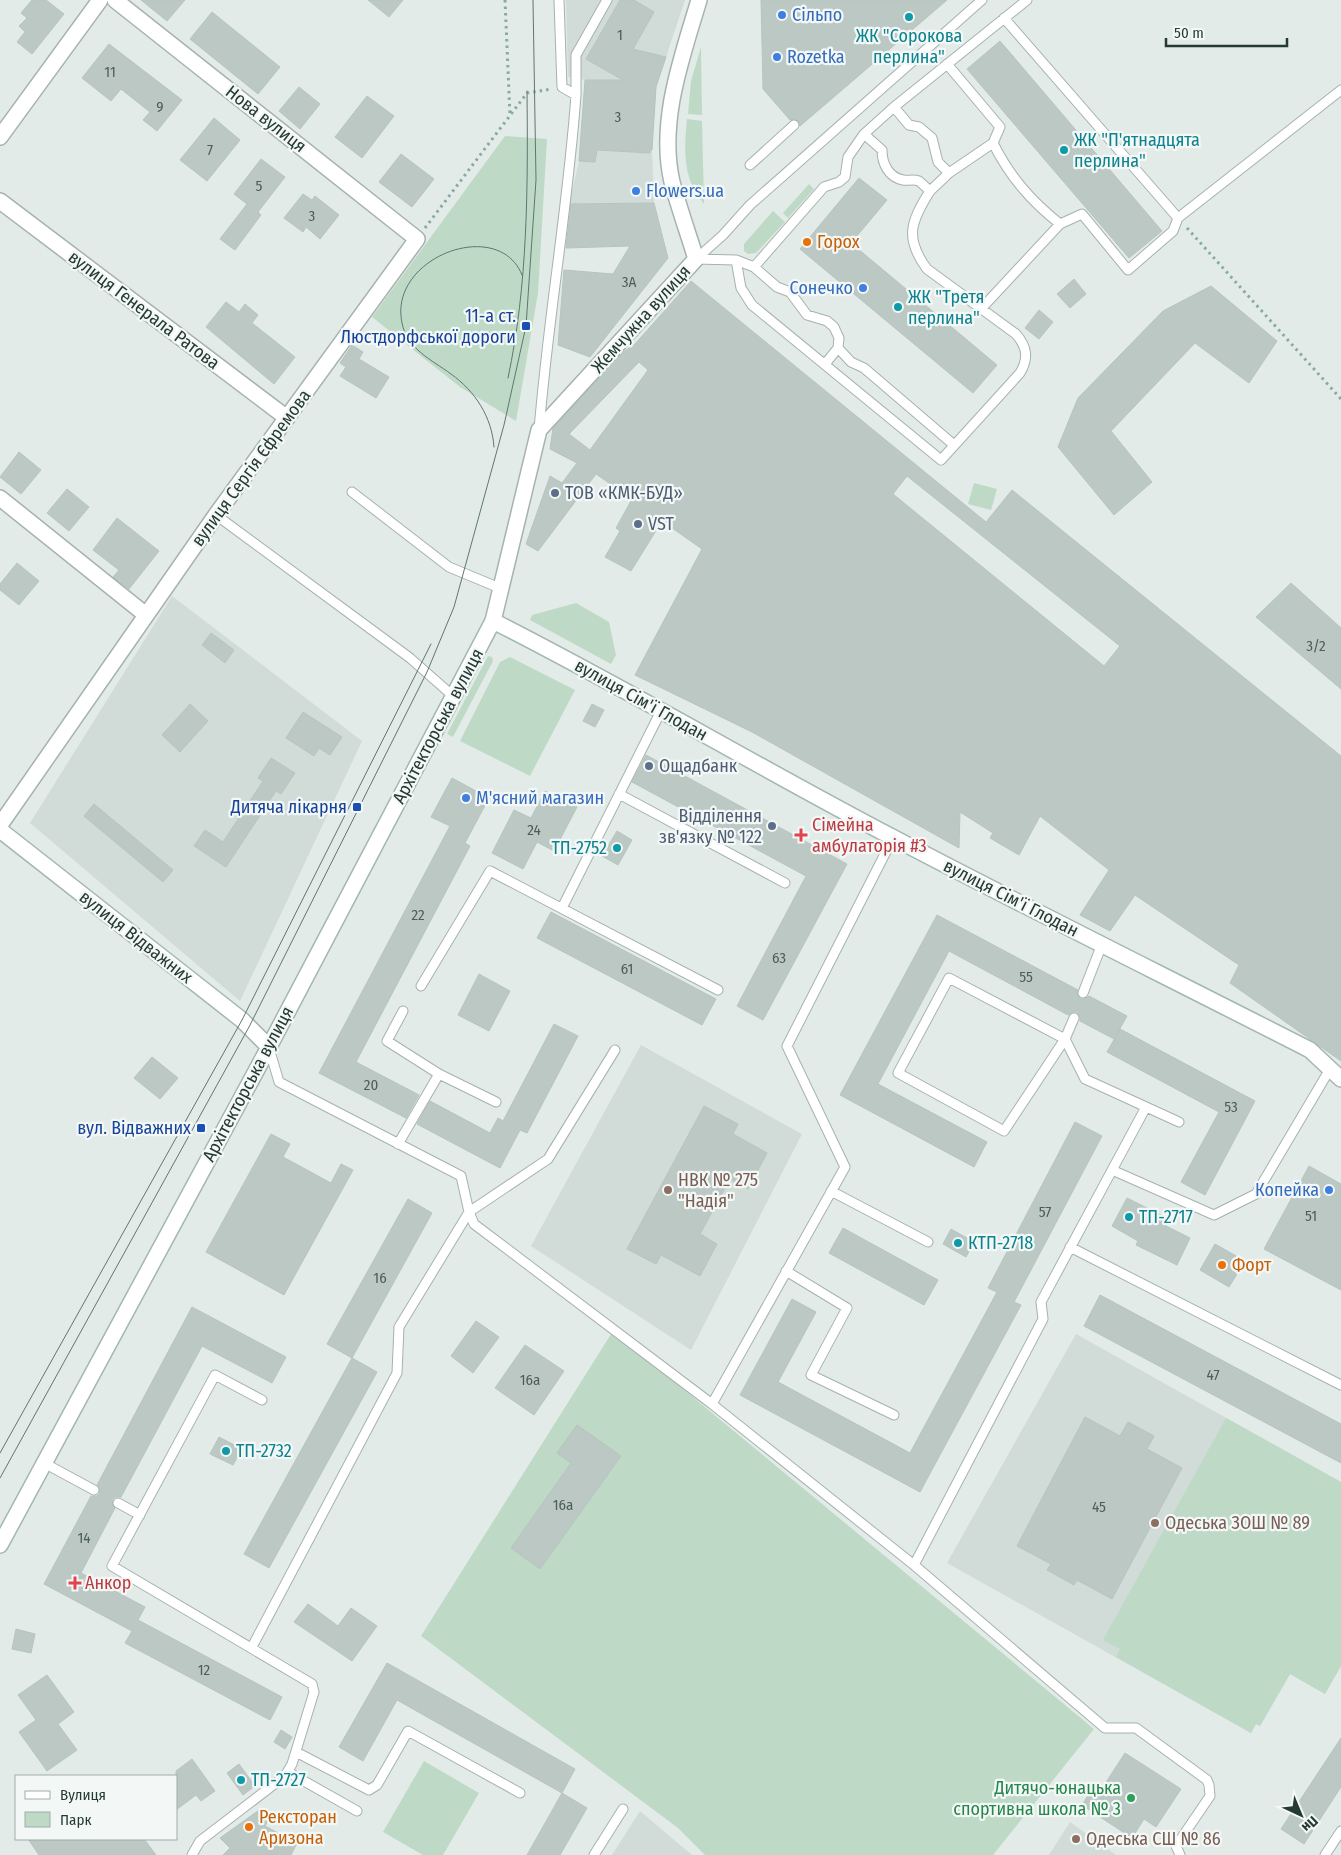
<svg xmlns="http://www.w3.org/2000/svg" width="1341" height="1855" font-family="'Fira Sans Condensed',sans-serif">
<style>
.built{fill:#d1dbd7}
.green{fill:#bedac7}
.building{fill:#bcc8c4;stroke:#b6c4bf;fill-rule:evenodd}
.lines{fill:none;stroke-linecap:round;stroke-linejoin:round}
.lane-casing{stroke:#a6b2af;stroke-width:11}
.street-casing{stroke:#a6b2af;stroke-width:18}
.secondary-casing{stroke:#a3b6b0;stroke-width:18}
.path{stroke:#87aba1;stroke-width:3;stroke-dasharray:2.5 4;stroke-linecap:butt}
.lane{stroke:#fff;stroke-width:9}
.street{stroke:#fff;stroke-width:15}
.secondary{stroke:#fff;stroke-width:15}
.tram{stroke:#5f7670;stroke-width:1}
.shop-dot{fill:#3f7fe0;stroke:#f3f8f6;stroke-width:2}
.culture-dot{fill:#0f9aa8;stroke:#f3f8f6;stroke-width:2}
.food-dot{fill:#e8710a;stroke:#f3f8f6;stroke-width:2}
.transit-dot{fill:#1a4fb4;stroke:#f3f8f6;stroke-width:2}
.service-dot{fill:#5c6f8a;stroke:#f3f8f6;stroke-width:2}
.health-dot{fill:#e0444e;stroke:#f3f8f6;stroke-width:2}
.education-dot{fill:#8d6e63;stroke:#f3f8f6;stroke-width:2}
.leisure-dot{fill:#2e9e5b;stroke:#f3f8f6;stroke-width:2}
.labels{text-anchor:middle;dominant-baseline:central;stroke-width:4.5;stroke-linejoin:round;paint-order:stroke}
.number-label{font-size:15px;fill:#4b5e59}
.shop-label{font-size:18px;fill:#366cbe;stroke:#f3f8f6;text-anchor:start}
.culture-label{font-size:18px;fill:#0d838f;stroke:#f3f8f6;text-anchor:start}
.street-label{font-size:18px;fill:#253a35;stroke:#f3f8f6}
.food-label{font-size:18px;fill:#c56008;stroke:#f3f8f6;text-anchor:start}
.transit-label{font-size:18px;fill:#164399;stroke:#f3f8f6;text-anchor:end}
.service-label{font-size:18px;fill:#4e5e75;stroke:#f3f8f6;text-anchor:start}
.health-label{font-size:18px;fill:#be3a42;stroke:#f3f8f6;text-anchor:start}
.education-label{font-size:18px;fill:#785e54;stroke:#f3f8f6;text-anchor:start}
.leisure-label{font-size:18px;fill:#27864d;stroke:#f3f8f6;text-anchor:end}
</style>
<rect width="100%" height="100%" fill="#e3ebe8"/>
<path class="built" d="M 566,0 L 685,0 L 656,87 L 652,150 L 654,203 L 569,204 L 579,161 L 585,80 L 568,77 Z
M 172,596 L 362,741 L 240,1001 L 30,823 Z
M 641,1045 L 802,1134 L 691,1350 L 531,1246 Z
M 1076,1334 L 1341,1482 L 1341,1666 L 1325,1694 L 1290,1674 L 1260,1726 L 1256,1724 L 1251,1733 L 947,1563 Z
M 640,1811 L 692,1855 L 612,1855 Z
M 1070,1822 L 1116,1855 L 1049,1855 Z"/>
<path class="green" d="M 701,47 L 702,115 L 688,114 L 691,81 Z
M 687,119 L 702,121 L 704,204 C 682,179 684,150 687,119 Z
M 505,136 L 547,139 L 538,293 L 516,421 L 460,387 L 372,317 Z
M 809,184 L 814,189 L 788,218 L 783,213 Z
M 773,211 L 785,222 L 756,253 L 748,254 L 744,251 L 744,244 Z
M 974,483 L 997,489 L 991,510 L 968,504 Z
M 576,603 L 609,622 L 616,655 L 611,664 L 530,620 L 532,615 Z
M 488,656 L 492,657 L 493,661 L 453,737 L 447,734 Z
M 510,657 L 575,690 L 530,776 L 460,741 L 500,662 Z
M 613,1331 L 1094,1729 L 993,1855 L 705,1855 L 678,1828 L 421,1636 Z
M 1226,1418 L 1341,1482 L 1341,1666 L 1325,1694 L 1290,1674 L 1260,1726 L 1256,1724 L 1251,1733 L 1116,1657 L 1120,1649 L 1103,1640 Z
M 424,1761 L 479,1793 L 443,1855 L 423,1855 L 383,1832 Z"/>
<path class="building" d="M 32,0 L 46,0 L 64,14 L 32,54 L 17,42 L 25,32 L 19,26 L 27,18 L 21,13 Z
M 141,0 L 185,0 L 167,21 Z
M 368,0 L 403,0 L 389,17 Z
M 620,0 L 634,0 L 654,12 L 633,49 L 666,57 L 656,87 L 652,150 L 650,150 L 650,153 L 597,150 L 595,162 L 579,161 L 585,80 L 623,80 L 586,59 Z
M 761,0 L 947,0 L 800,126 L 796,119 L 790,120 L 763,89 Z
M 212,12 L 280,67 L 258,94 L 190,39 Z
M 1000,41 L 1162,231 L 1129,258 L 967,69 Z
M 109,44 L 182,100 L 157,131 L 143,120 L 150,112 L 121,89 L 111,101 L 82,78 Z
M 299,87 L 320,104 L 300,129 L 279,111 Z
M 367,96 L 394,116 L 362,158 L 335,137 Z
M 214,118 L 240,140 L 207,181 L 180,160 Z
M 401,154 L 434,179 L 412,207 L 379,182 Z
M 261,159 L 285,177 L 258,212 L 261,215 L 235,250 L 220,239 L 247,204 L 234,194 Z
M 859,178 L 887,200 L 851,243 L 997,365 L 973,393 L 800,249 Z
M 303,194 L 312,200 L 315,196 L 339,215 L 320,239 L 306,227 L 303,232 L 284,218 Z
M 654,203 L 668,258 L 590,357 L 558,345 L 564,270 L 613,274 L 630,246 L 566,248 L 571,204 Z
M 1074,279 L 1086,294 L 1070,308 L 1057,294 Z
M 691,281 L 986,522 L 1012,490 L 1341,756 L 1341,1061 L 1230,983 L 1239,965 L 1135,895 L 1110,931 L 1080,915 L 1109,870 L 1040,816 L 1019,855 L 990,838 L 993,833 L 960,812 L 959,848 L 752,732 L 635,675 L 702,549 L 662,521 L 631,571 L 605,557 L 620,531 L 616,528 L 632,499 L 596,474 L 538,551 L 526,544 L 550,476 L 562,483 L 577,463 L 550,449 L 553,428 L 623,352 L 635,344 ZM 639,362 L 648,370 L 590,450 L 569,434 ZM 907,476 L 1120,646 L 1104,666 L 893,494 Z
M 1211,286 L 1277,341 L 1249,383 L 1195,343 L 1111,431 L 1152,482 L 1114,515 L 1058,447 L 1078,398 L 1163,311 Z
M 226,302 L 239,312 L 245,304 L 258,315 L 252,323 L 295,357 L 274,384 L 206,327 Z
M 1039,310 L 1053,322 L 1039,339 L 1025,328 Z
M 352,345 L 363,352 L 359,359 L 389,377 L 376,398 L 340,376 L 346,367 L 340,363 Z
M 19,452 L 41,470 L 21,494 L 0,477 Z
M 67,489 L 89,507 L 69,531 L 47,513 Z
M 117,518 L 159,551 L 129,589 L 113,577 L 119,570 L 93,550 Z
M 17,563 L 39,581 L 19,605 L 0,590 L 0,584 Z
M 1291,583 L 1341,628 L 1341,689 L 1256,617 Z
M 211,633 L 234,650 L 225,663 L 202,645 Z
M 190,704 L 208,721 L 180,752 L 162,735 Z
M 592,704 L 604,710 L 595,727 L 583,721 Z
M 303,712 L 342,737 L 330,755 L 319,748 L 314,756 L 286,738 Z
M 646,755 L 847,864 L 763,1020 L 737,1006 L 806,876 L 632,782 Z
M 271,758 L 295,773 L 281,794 L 276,791 L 226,867 L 194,846 L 205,830 L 223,842 L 263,781 L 258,778 Z
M 452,778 L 489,798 L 465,843 L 470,846 L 356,1062 L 419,1095 L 406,1118 L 319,1073 L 450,826 L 431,817 Z
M 545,791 L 577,807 L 554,851 L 537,842 L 523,869 L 492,853 L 514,810 L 531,818 Z
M 94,804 L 173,870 L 163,882 L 84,816 Z
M 617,831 L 632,840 L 618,865 L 602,856 Z
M 551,912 L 716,999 L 702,1025 L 537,938 Z
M 937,915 L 1078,990 L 1077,994 L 1080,999 L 1084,999 L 1089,996 L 1127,1016 L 1114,1039 L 1080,1021 L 1080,1017 L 1077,1012 L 1073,1012 L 1068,1015 L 949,951 L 878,1084 L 987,1142 L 974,1167 L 840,1095 Z
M 479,974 L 510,991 L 489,1031 L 458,1015 Z
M 554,1024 L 578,1036 L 527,1133 L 520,1130 L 500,1168 L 417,1124 L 430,1101 L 490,1133 L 498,1118 L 503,1121 Z
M 1120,1029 L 1255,1101 L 1205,1195 L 1181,1182 L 1219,1112 L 1107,1052 Z
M 152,1057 L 178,1078 L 160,1099 L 134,1078 Z
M 704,1106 L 738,1124 L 733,1134 L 767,1153 L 748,1189 L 730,1179 L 700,1234 L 717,1244 L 700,1276 L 661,1255 L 656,1264 L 627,1249 Z
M 1075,1122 L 1102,1136 L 1014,1302 L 1021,1305 L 920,1492 L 740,1395 L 792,1299 L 816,1312 L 778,1382 L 910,1453 L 997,1292 L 988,1288 Z
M 271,1134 L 290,1144 L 283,1157 L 331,1183 L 341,1164 L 353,1170 L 284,1295 L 206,1252 Z
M 1309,1166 L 1341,1184 L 1341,1290 L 1264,1249 Z
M 1127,1198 L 1169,1219 L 1166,1226 L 1190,1238 L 1177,1265 L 1136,1245 L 1138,1241 L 1112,1226 Z
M 408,1199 L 432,1213 L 352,1358 L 327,1344 Z
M 843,1228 L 938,1280 L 924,1305 L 829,1253 Z
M 951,1229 L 974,1242 L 966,1257 L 943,1244 Z
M 1215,1244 L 1245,1261 L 1229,1287 L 1200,1270 Z
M 1100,1295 L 1341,1424 L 1341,1463 L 1084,1326 Z
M 192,1307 L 286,1357 L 272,1383 L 202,1346 L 121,1497 L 115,1497 L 112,1500 L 115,1508 L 81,1573 L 145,1607 L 138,1620 L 282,1697 L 270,1720 L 125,1643 L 132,1631 L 44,1584 L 91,1496 L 97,1496 L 100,1493 L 97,1485 Z
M 476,1321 L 499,1337 L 473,1373 L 451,1356 Z
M 525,1345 L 564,1371 L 534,1415 L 495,1388 Z
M 352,1358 L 377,1372 L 269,1568 L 244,1554 Z
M 1085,1417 L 1120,1436 L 1128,1422 L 1154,1436 L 1147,1449 L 1182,1468 L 1112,1599 L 1077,1580 L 1074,1585 L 1047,1570 L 1051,1564 L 1017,1546 Z
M 577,1425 L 621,1456 L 540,1569 L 511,1548 L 571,1463 L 557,1453 Z
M 219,1437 L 242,1449 L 233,1465 L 210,1454 Z
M 308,1604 L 338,1626 L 351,1608 L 377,1626 L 352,1661 L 294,1622 Z
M 16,1629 L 35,1634 L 31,1653 L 12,1649 Z
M 387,1663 L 575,1769 L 562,1793 L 397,1700 L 363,1761 L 339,1747 Z
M 47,1675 L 74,1712 L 58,1724 L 77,1750 L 47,1771 L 19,1732 L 36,1720 L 18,1695 Z
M 281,1730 L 292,1737 L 285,1749 L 274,1742 Z
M 1341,1738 L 1341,1787 L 1304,1844 L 1281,1829 Z
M 1125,1753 L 1181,1789 L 1156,1827 L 1144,1819 L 1132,1838 L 1082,1805 L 1094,1786 L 1101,1790 Z
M 192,1759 L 215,1791 L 201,1801 L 196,1795 L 176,1810 L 176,1771 Z
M 239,1764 L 255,1786 L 243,1795 L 227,1773 Z
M 562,1793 L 587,1808 L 560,1855 L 527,1855 Z
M 262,1808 L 270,1817 L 265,1826 L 297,1843 L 291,1855 L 223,1855 L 230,1848 L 220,1838 Z
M 28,1839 L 144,1839 L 156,1855 L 39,1855 Z"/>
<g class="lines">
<defs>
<path id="lane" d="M 1004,18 L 1178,218
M 947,64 L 1000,127 L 993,143
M 576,95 L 576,55 L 607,0
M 894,107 L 909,125 L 919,127 L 932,138 L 938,162 L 949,173 L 993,143 C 1010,177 1031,201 1060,224 L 981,309
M 750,165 L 794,125
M 930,191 L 949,173
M 1060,224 L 1082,214 L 1128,270 L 1173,231 L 1178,218 L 1341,90
M 696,259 L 723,235 L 750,205 L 982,0
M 696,259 L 736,260 L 754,267 L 777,287 L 790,292 L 807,315 L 827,321 L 834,327 L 839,338 L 838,348 L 825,364
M 736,260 L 741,288 L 752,305 L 941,460 L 1020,373 C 1029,358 1027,347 1016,334 L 927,269 C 904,238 911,221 930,191 L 919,181 C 913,179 908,181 903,180 C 888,177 882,163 882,150 L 864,134
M 754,267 L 824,187 L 839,182 L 845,177 L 848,157 L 864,134 L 894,107 L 1027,0
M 838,348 L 851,362 L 864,368 L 954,445
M 539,430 C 548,318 568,207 576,95 L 562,87 L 559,0
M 352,492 L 449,567 L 502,589
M 216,515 L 410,658 L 453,696
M 619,794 L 785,883
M 562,908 L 661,711
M 421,986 L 490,871 L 718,990
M 1083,993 L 1102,944
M 403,1011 L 387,1041 L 439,1074
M 1074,1018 L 1065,1039 L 1004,1131 L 898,1073 L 949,978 L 1065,1039 L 1085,1079 L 1179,1122
M 269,1048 L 279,1082 L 461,1176 L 469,1212 L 474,1224 L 712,1404 L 914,1565
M 1146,1107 L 1041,1302 L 1043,1319 L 914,1565 L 1105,1728 L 1136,1728 L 1207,1780 L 1209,1785 L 1210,1796 L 1176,1846 L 1180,1855
M 398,1144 L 439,1074 L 496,1102
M 1112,1170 L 1214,1215 L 1256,1194 L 1330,1069
M 831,1191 L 928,1242
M 1070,1247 L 1341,1385
M 786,1271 L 847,1308 L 811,1375 L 894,1415
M 712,1404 L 845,1167 L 787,1046 L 893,838
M 44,1463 L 94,1490
M 118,1503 L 140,1515
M 252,1647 L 397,1373 L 399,1327 L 469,1212 L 548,1159 L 615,1050
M 296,1752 L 369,1790 L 377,1785 L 408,1731 L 520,1793
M 288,1772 L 357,1811
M 192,1855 L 200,1841 L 285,1776 L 292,1764 L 314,1692 L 312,1684 L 112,1566 L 215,1375 L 262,1400
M 594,1855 L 623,1809
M 1325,1855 L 1341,1831"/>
<path id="street" d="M 0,137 L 100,0
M 0,201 L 287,418
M 0,498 L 146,615
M 493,621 L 539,430 L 696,259 C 688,233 679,208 672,182 C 658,122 682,57 699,0
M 0,825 L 216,515 L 417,239 L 115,0"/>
<path id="secondary" d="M 0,830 L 242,1020 L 269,1047
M 0,1545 L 269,1047 L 493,621 C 628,689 758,767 892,837 C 1031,910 1171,979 1310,1050 L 1341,1079"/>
</defs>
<use href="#lane" class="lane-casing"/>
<use href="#street" class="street-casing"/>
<use href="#secondary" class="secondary-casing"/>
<path class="path" d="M 505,0 L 510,116
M 425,228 L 527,93 L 552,89
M 1187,228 L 1341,399"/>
<use href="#lane" class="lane"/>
<use href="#street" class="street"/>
<use href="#secondary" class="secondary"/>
<path class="tram" d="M 508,378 C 528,284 528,187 527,91
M 494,447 C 492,417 475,391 451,374 C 432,360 407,349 402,323 C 388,257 499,216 522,275
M 0,1453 L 242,1020 L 431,644
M 0,1478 L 249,1027 L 427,672 L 454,607 L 504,425 L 526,326 L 536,180 L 533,0"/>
</g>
<g class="shop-dot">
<circle cx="782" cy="15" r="5"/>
<circle cx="777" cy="57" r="5"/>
<circle cx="636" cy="191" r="5"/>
<circle cx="863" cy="288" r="5"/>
<circle cx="466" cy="798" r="5"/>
<circle cx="1329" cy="1190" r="5"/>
</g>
<g class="culture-dot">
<circle cx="909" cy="17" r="5"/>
<circle cx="1064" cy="150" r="5"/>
<circle cx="898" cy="307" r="5"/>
<circle cx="617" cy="848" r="5"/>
<circle cx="1129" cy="1217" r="5"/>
<circle cx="958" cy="1243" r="5"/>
<circle cx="226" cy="1451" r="5"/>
<circle cx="241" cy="1780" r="5"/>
</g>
<g class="food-dot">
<circle cx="807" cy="242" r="5"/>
<circle cx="1222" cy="1265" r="5"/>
<circle cx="249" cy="1827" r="5"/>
</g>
<g class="transit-dot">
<rect x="521" y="321" width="10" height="10" rx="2.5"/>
<rect x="352" y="802" width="10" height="10" rx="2.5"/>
<rect x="196" y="1123" width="10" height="10" rx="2.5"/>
</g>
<g class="service-dot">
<circle cx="555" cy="493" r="5"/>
<circle cx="638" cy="524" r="5"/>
<circle cx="649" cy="766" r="5"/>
<circle cx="772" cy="826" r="5"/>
</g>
<g class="health-dot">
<path d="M798.5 827.5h5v5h5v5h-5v5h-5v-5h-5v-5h5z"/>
<path d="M72.5 1575.5h5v5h5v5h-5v5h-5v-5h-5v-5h5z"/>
</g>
<g class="education-dot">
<circle cx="668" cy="1190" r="5"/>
<circle cx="1155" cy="1523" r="5"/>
<circle cx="1076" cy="1839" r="5"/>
</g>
<circle class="leisure-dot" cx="1131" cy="1798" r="5"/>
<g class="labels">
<g class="number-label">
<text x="620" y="35">1</text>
<text x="110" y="72">11</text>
<text x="160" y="107">9</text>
<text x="618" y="117">3</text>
<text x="210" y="150">7</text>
<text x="259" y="186">5</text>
<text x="312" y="216">3</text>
<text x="629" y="282">3А</text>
<text x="1316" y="646">3/2</text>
<text x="534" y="830">24</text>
<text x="418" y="915">22</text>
<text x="779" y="958">63</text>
<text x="627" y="969">61</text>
<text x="1026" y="977">55</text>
<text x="371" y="1085">20</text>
<text x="1231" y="1107">53</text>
<text x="1045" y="1212">57</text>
<text x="1311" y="1216">51</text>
<text x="380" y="1278">16</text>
<text x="1213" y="1375">47</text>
<text x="530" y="1380">16а</text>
<text x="563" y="1505">16а</text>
<text x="1099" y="1507">45</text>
<text x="84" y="1538">14</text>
<text x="204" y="1670">12</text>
</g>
<g class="shop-label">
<text x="792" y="15">Сільпо</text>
<text x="787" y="57">Rozetka</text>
<text x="646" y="191">Flowers.ua</text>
<text x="853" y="288" text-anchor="end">Сонечко</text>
<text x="476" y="798">М'ясний магазин</text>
<text x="1319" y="1190" text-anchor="end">Копейка</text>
</g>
<g class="culture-label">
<text x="909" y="36" text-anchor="middle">ЖК "Сорокова<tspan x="909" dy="21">перлина"</tspan></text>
<text x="1074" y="140">ЖК "П'ятнадцята<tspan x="1074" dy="21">перлина"</tspan></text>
<text x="908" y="297">ЖК "Третя<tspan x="908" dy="21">перлина"</tspan></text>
<text x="607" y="848" text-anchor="end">ТП-2752</text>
<text x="1139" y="1217">ТП-2717</text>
<text x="968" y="1243">КТП-2718</text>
<text x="236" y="1451">ТП-2732</text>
<text x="251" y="1780">ТП-2727</text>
</g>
<g class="street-label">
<text transform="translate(266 119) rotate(38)">Нова вулиця</text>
<text transform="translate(144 310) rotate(37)">вулиця Генерала Ратова</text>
<text transform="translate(641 319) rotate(-48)">Жемчужна вулиця</text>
<text transform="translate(251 468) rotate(-54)">вулиця Сергія Єфремова</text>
<text transform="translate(641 700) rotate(29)">вулиця Сім'ї Глодан</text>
<text transform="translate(438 726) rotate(-62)">Архітекторська вулиця</text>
<text transform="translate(1011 898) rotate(27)">вулиця Сім'ї Глодан</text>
<text transform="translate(136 937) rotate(38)">вулиця Відважних</text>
<text transform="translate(248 1084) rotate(-62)">Архітекторська вулиця</text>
</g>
<g class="food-label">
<text x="817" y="242">Горох</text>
<text x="1232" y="1265">Форт</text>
<text x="259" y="1817">Рексторан<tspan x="259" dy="21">Аризона</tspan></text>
</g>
<g class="transit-label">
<text x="516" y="316">11-а ст.<tspan x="516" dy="21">Люстдорфської дороги</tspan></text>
<text x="347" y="807">Дитяча лікарня</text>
<text x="191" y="1128">вул. Відважних</text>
</g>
<g class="service-label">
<text x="565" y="493">ТОВ «КМК-БУД»</text>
<text x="648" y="524">VST</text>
<text x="659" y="766">Ощадбанк</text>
<text x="762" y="816" text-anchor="end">Відділення<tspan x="762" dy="21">зв'язку № 122</tspan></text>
</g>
<g class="health-label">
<text x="812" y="825">Сімейна<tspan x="812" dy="21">амбулаторія #3</tspan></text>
<text x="85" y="1583">Анкор</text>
</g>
<g class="education-label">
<text x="678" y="1180">НВК № 275<tspan x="678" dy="21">"Надія"</tspan></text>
<text x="1165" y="1523">Одеська ЗОШ № 89</text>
<text x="1086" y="1839">Одеська СШ № 86</text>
</g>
<g class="leisure-label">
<text x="1121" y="1788">Дитячо-юнацька<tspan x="1121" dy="21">спортивна школа № 3</tspan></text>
</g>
</g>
<rect x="15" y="1775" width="162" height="65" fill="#f3f8f6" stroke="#a1aca9"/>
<rect x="25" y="1791" width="25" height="8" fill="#ffffff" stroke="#a1aca9"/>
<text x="60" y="1800" font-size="15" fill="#253a35">Вулиця</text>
<rect x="25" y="1812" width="25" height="15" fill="#bedac7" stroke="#a1aca9"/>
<text x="60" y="1825" font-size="15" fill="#253a35">Парк</text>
<g transform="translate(1301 1815) rotate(136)" stroke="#f3f8f6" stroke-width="4" paint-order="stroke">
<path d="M0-4L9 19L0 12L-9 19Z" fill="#253a35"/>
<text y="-8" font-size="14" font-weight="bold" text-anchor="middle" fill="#253a35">Пн</text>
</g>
<path d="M1166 38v8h121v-8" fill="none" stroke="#253a35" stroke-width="2.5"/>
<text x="1174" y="38" font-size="15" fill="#253a35" stroke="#f3f8f6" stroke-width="4" paint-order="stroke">50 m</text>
</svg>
